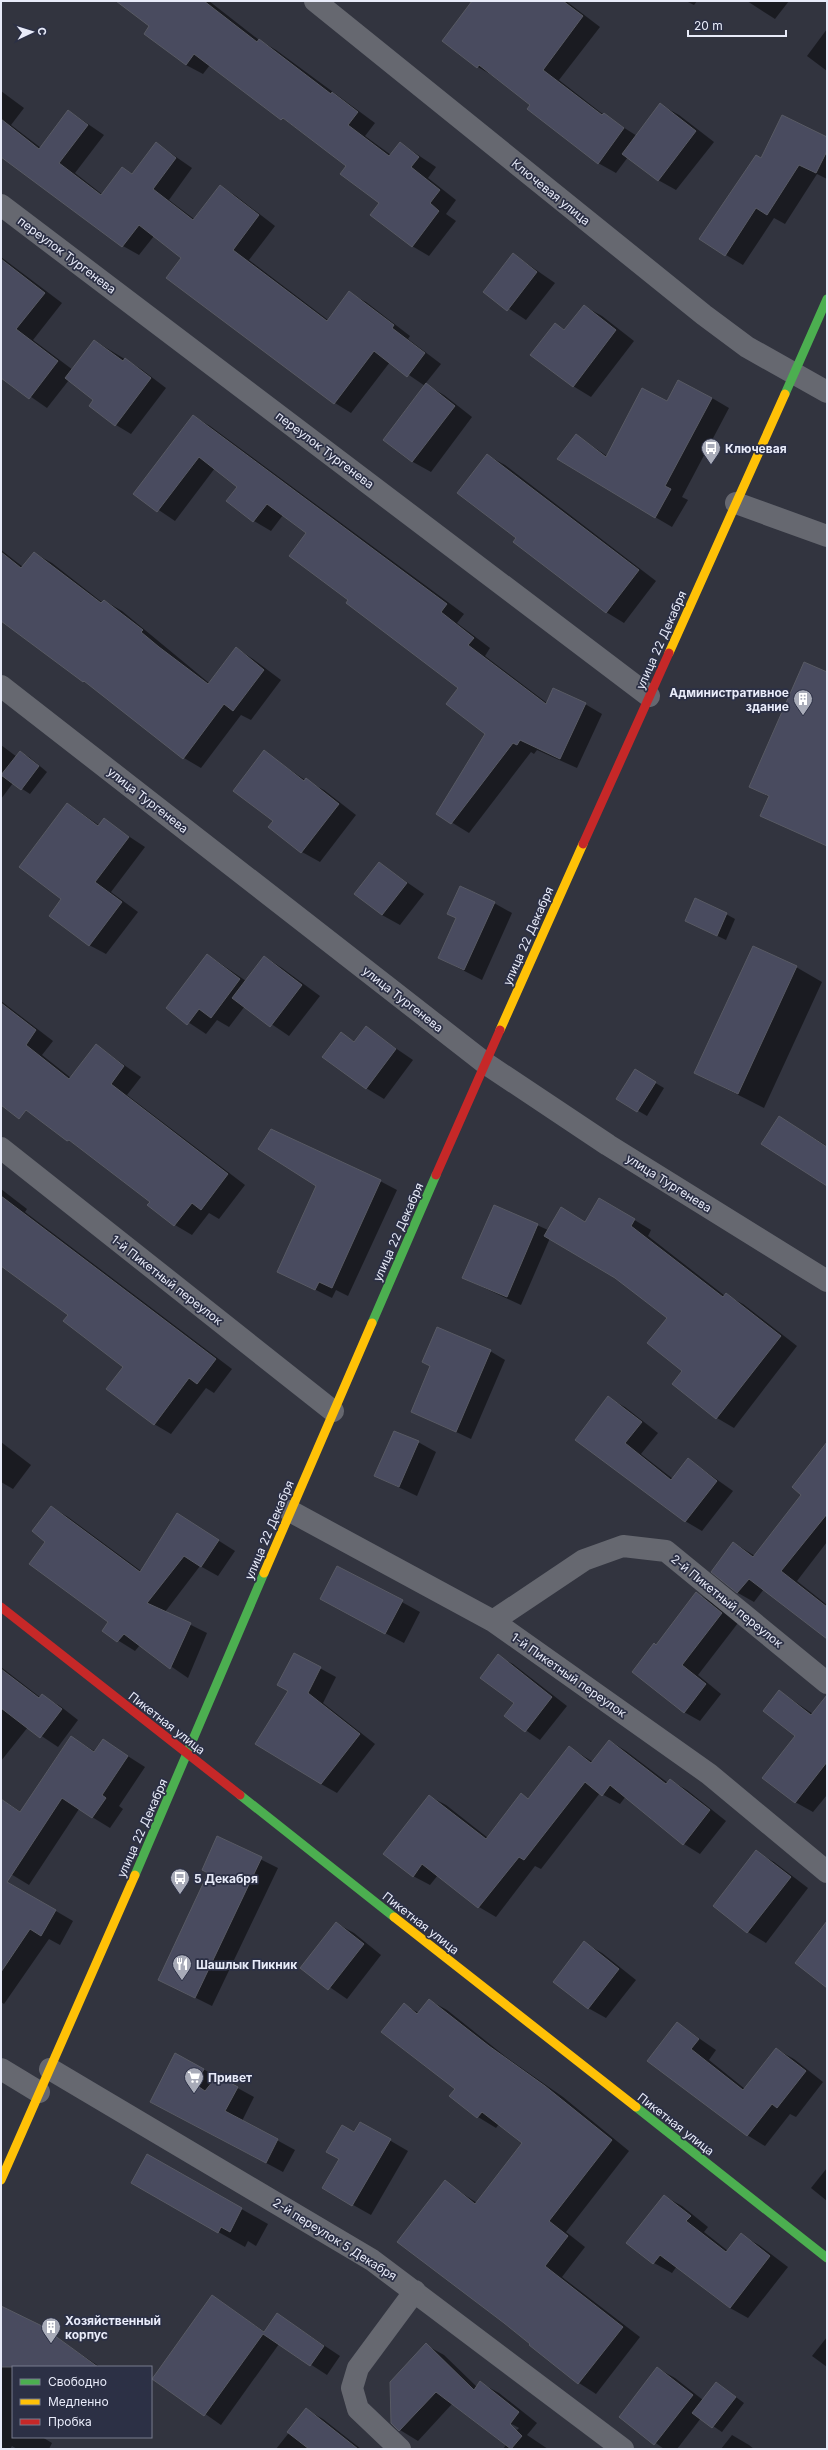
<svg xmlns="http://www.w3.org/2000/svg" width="828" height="2450" font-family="Inter,sans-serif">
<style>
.shadow{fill:#0007;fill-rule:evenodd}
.building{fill:#494b5f;stroke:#585a64}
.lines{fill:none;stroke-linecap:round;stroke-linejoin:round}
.street{stroke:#666870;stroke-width:22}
.fast{stroke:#4caf50;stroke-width:9}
.slow{stroke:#ffc107;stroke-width:9}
.jam{stroke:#c62828;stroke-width:9}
.labels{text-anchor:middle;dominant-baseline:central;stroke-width:3.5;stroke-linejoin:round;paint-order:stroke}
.street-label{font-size:12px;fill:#e8ebf9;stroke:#2c3045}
.poi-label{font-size:12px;font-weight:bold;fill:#e8ebf9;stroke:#2c3045;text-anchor:start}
</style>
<rect width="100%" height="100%" fill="#32343f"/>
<path class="shadow" d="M 118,1 L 209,1 L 259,40 L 276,50 L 375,123 L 365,136 L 391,155 L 400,143 L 436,167 L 428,178 L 456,200 L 446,214 L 456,221 L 429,256 L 412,246 L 380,203 L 348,166 L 210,65 L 203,74 L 186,65 L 151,26 Z
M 473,1 L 566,1 L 600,27 L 559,80 L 604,115 L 637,136 L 661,105 L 679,115 L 714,142 L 676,190 L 658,180 L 628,157 L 616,173 L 598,163 L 532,105 L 495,77 L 478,67 Z
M 686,1 L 697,1 L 694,5 Z
M 747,1 L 789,1 L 775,19 Z
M 827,29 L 827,71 L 807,56 Z
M 1,91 L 24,108 L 11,125 L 41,148 L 69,111 L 104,135 L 75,173 L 103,195 L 123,168 L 133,174 L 156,143 L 192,168 L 169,200 L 194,219 L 220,186 L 236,196 L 275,226 L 249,260 L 328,320 L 349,293 L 366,302 L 410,336 L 408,339 L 441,364 L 425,384 L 444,395 L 472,417 L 431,472 L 413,462 L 384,440 L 425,386 L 390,362 L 351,413 L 335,403 L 183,258 L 154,236 L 139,255 L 123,246 L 1,155 Z
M 827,139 L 827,179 L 817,174 L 785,224 L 774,218 L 743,265 L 726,255 L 762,159 Z
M 513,254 L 555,283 L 526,320 L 484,292 Z
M 1,257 L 62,303 L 33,340 L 73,370 L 95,341 L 141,369 L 166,388 L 131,434 L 116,425 L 94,400 L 69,380 L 47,408 L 1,376 Z
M 584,306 L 602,316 L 634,341 L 591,397 L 573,386 L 555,325 L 565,330 Z
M 712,398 L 729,408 L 682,497 L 688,500 L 672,527 L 655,517 L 576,435 L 607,456 L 667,402 Z
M 193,416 L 210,426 L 464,614 L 457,623 L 490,648 L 485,656 L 547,703 L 585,704 L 602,714 L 577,768 L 537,750 L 534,754 L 531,752 L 469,833 L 438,814 L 486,733 L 460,688 L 349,600 L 307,533 L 283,515 L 271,531 L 254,521 L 239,487 L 215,468 L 175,521 L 135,494 Z
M 487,455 L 505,465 L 656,581 L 624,623 L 606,612 L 517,538 Z
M 1,550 L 23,567 L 34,553 L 52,563 L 103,603 L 105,601 L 122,611 L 209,683 L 236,648 L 253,659 L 281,680 L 251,720 L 241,715 L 201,768 L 184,758 L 94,688 L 1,619 Z
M 827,673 L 827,846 L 761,815 L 769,797 L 750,786 Z
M 1,745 L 17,757 L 20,752 L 29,757 L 47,772 L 30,794 L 13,783 L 1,799 Z
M 264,752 L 305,780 L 324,790 L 356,815 L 320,862 L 302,852 L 269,827 L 274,821 Z
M 68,804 L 100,826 L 104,820 L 145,847 L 111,892 L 138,912 L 106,954 L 89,945 L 63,899 Z
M 379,863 L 424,894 L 400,925 L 382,915 Z
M 494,903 L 512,913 L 482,980 L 439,958 Z
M 726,914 L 735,919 L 726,940 L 686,921 Z
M 208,955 L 246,981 L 265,957 L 282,968 L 320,996 L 289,1036 L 245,1006 L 229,1027 L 217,1020 L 206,1034 L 167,1008 Z
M 796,967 L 822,982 L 764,1108 L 695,1073 Z
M 1,1001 L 53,1041 L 42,1055 L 71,1078 L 96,1045 L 141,1077 L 127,1095 L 245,1185 L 219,1219 L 209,1213 L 192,1235 L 175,1225 L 149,1205 L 151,1201 L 14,1099 L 1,1081 Z
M 366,1028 L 413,1060 L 384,1099 L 366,1088 L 341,1034 L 355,1042 Z
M 635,1071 L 664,1088 L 647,1116 L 618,1099 Z
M 779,1117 L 827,1146 L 827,1185 Z
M 380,1181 L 397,1190 L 348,1296 L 336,1290 L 332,1298 L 278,1271 Z
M 1,1189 L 27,1209 L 25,1212 L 232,1369 L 214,1393 L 206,1388 L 171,1434 L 154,1424 L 124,1367 L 70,1315 L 1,1264 Z
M 600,1199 L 651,1230 L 648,1236 L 725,1296 L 726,1295 L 743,1304 L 797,1346 L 734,1428 L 717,1418 L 674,1384 L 684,1371 L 668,1318 L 615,1277 L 550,1238 L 521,1305 L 463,1278 L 495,1206 L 548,1230 L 586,1223 Z
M 490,1351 L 505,1360 L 471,1439 L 412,1411 Z
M 608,1398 L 625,1407 L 658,1433 L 641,1454 L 673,1479 L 688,1459 L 733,1491 L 702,1531 L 685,1521 L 576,1439 Z
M 1,1442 L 31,1465 L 13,1489 L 1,1482 Z
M 418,1442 L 436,1452 L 417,1496 L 375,1476 Z
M 827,1443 L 827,1542 L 797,1581 L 827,1605 L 827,1638 L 764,1589 L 754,1602 L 738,1593 L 712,1572 L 734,1543 L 755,1556 L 803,1494 Z
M 51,1507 L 68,1517 L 141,1571 L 194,1525 L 235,1551 L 218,1576 L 200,1566 L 165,1612 L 207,1633 L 188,1678 L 140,1645 L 135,1651 L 103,1631 L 109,1621 L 47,1542 Z
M 338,1567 L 420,1612 L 404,1643 L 339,1609 Z
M 696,1593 L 712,1602 L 738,1623 L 698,1675 L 721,1694 L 700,1721 L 684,1712 L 656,1646 Z
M 294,1654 L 336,1677 L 323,1703 L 375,1744 L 337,1793 L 321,1784 L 289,1691 Z
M 498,1656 L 513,1664 L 567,1706 L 540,1740 L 505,1716 L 515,1703 Z
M 1,1667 L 41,1698 L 42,1696 L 60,1706 L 78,1720 L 58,1747 L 28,1727 L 1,1761 Z
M 779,1691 L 813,1714 L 827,1705 L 827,1795 L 813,1812 L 795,1802 L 796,1736 Z
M 71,1737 L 96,1752 L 104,1741 L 145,1767 L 119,1806 L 123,1809 L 110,1828 L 79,1809 L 29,1885 L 1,1868 L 1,1799 L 21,1812 Z
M 610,1741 L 626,1751 L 668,1783 L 670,1780 L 687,1790 L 726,1821 L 700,1854 L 684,1844 L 651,1819 L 652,1817 L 626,1796 L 620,1804 L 600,1793 L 541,1869 L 535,1866 L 496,1917 L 479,1907 L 438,1875 L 430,1885 L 413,1876 L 429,1796 L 446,1805 L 488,1838 L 521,1795 L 529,1799 L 569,1747 L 593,1762 Z
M 218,1838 L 278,1868 L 212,2006 L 160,1980 L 210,1873 Z
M 756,1852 L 774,1862 L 808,1888 L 766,1943 L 748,1932 L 714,1906 Z
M 8,1883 L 73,1921 L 60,1945 L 49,1939 L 4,2004 L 1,2002 L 1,1895 Z
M 336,1923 L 354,1933 L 381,1955 L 347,1999 L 302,1968 Z
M 585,1943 L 602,1953 L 636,1980 L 606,2018 L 588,2008 Z
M 429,2000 L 447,2010 L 506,2057 L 563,2097 L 629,2151 L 566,2232 L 585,2247 L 562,2277 L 640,2337 L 596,2394 L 579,2383 L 530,2345 L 531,2343 L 445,2182 L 477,2203 L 523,2143 L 499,2124 L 496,2128 L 478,2117 L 451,2096 L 456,2089 L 404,2005 L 419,2013 Z
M 677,2023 L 716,2050 L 709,2060 L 745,2089 L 776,2049 L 794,2059 L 823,2082 L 796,2117 L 790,2114 L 765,2146 L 747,2135 L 648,2061 Z
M 203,2069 L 254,2097 L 242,2121 L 295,2150 L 283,2172 L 168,2111 Z
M 360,2123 L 408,2151 L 371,2215 L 323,2188 Z
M 148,2156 L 268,2224 L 256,2246 L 248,2241 L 245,2247 L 158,2198 Z
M 827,2168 L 827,2201 L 811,2188 Z
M 664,2196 L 682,2206 L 708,2227 L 704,2232 L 728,2251 L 741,2235 L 759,2245 L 788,2267 L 748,2318 L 730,2308 L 677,2266 L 672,2273 L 654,2263 Z
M 212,2296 L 265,2332 L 277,2314 L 340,2356 L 327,2375 L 279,2344 L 221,2425 L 154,2378 Z
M 1,2320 L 39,2326 L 100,2367 L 13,2367 L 13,2437 L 42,2437 L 52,2443 L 49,2449 L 17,2449 L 12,2446 L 10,2449 L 1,2449 Z
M 827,2337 L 827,2367 L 812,2356 Z
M 426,2345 L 444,2355 L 477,2387 L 481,2383 L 499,2393 L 537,2423 L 527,2435 L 548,2449 L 503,2449 L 506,2445 L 452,2404 L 418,2441 L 400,2430 ZM 506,2421 L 519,2428 L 517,2430 L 505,2423 Z
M 657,2368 L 675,2378 L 703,2400 L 717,2383 L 744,2403 L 722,2432 L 701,2418 L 677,2449 L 664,2449 L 620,2417 Z
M 307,2410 L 323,2419 L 361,2449 L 276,2449 Z
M 732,2435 L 749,2445 L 754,2449 L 721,2449 Z"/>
<path class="building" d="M 116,1 L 204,1 L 257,42 L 259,39 L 331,94 L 332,92 L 358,112 L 348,125 L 389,156 L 400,142 L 419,157 L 411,167 L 440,190 L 430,203 L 439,211 L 412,247 L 370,215 L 379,203 L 340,174 L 346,166 L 283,118 L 281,120 L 194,54 L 186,65 L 144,34 L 149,26 Z
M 472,1 L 563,1 L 583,16 L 543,70 L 602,115 L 604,113 L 624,128 L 598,164 L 527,109 L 530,105 L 479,65 L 477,68 L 442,41 Z
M 660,103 L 696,131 L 658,181 L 622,154 Z
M 68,110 L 88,125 L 59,163 L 101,195 L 122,167 L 132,174 L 156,142 L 176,158 L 153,189 L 193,220 L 220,185 L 259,215 L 233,250 L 327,321 L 349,291 L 394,325 L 392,328 L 425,353 L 407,377 L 374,351 L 334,404 L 166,278 L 181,258 L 139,225 L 122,247 L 1,157 L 1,119 L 39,149 Z
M 782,115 L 827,137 L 827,151 L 816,173 L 799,165 L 767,215 L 756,208 L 725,256 L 699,239 L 756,155 L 761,158 Z
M 513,253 L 537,272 L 507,311 L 483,292 Z
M 1,259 L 45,293 L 16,329 L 58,361 L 29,399 L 1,378 Z
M 584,305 L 616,330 L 573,387 L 530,355 L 555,323 L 564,330 Z
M 94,340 L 123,361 L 125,358 L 151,378 L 115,426 L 89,406 L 93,400 L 65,378 Z
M 678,380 L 712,398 L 665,486 L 671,489 L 655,518 L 557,459 L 576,434 L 606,457 L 642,388 L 667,401 Z
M 426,383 L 455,406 L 412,462 L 383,440 Z
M 193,415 L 447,604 L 441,612 L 474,638 L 468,645 L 546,704 L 553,688 L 586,703 L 560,759 L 520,740 L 517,745 L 513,743 L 451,824 L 436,814 L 485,734 L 446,704 L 458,688 L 346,603 L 348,600 L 289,556 L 306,533 L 267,504 L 253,522 L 226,501 L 237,487 L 199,457 L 157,512 L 133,494 Z
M 487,454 L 639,570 L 606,613 L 513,542 L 516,538 L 457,493 Z
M 1,552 L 21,568 L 34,552 L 101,603 L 104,600 L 143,630 L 141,632 L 159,647 L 208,684 L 236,647 L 264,670 L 233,711 L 224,704 L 183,759 L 84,681 L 83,682 L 1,621 Z
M 804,662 L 827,672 L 827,846 L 760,816 L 769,796 L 749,787 Z
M 264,750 L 304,781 L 306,778 L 339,804 L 301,853 L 268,827 L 273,821 L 233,791 Z
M 20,751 L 39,766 L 21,790 L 1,775 Z
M 67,803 L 98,826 L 104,818 L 129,837 L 95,882 L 122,902 L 89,946 L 49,916 L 61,899 L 19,867 Z
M 379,862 L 407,883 L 382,915 L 354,894 Z
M 460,886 L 495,902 L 464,970 L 438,958 L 456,918 L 447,914 Z
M 695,898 L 727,913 L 717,936 L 685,921 Z
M 753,946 L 797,966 L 738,1094 L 694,1073 Z
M 207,954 L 240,979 L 211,1018 L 199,1009 L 187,1025 L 166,1008 Z
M 264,956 L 302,985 L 270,1027 L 232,998 Z
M 1,1003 L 36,1030 L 26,1045 L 69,1079 L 96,1044 L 124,1066 L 111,1084 L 228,1174 L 201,1210 L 192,1203 L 174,1226 L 147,1205 L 150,1202 L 69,1140 L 67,1141 L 26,1110 L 19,1119 L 1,1105 Z
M 366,1026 L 396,1049 L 366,1089 L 322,1057 L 341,1032 L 354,1042 Z
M 635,1069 L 656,1082 L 637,1112 L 616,1099 Z
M 779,1116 L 827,1147 L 827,1186 L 761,1144 Z
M 271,1129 L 381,1180 L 332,1288 L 319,1282 L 315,1290 L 277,1272 L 316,1186 L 258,1149 Z
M 1,1196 L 216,1359 L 197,1384 L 189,1378 L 154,1425 L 106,1389 L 123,1367 L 63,1321 L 68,1315 L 1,1266 Z
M 599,1198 L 635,1219 L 631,1226 L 723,1297 L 726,1293 L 781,1336 L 716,1419 L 672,1384 L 682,1371 L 647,1343 L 667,1318 L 615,1278 L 544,1236 L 561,1207 L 585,1222 Z
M 494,1205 L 538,1224 L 507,1297 L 462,1278 Z
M 437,1327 L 491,1350 L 456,1432 L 411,1412 L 430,1366 L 422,1362 Z
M 608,1396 L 642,1422 L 625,1443 L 671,1480 L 688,1458 L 717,1481 L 685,1522 L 575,1440 Z
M 394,1431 L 419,1441 L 399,1487 L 374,1476 Z
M 827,1442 L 827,1514 L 781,1571 L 827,1607 L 827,1639 L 749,1579 L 737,1593 L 711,1572 L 733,1542 L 753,1557 L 801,1495 L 792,1487 Z
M 51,1506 L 140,1572 L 177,1513 L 219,1540 L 201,1567 L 184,1556 L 147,1603 L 191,1623 L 170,1669 L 124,1634 L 117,1642 L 102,1631 L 108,1622 L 29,1564 L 45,1542 L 32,1531 Z
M 337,1566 L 403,1600 L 385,1634 L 320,1599 Z
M 696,1592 L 722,1613 L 682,1665 L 706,1684 L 684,1713 L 632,1672 L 654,1643 L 656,1645 Z
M 294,1653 L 321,1667 L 308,1693 L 360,1734 L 321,1784 L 255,1744 L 288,1691 L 277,1685 Z
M 498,1654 L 552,1697 L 525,1732 L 504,1716 L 514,1703 L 480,1678 Z
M 1,1669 L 39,1698 L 42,1694 L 62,1709 L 40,1738 L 1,1708 Z
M 779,1690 L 811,1715 L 827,1695 L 827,1762 L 795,1803 L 762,1778 L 795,1736 L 763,1711 Z
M 71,1736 L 94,1752 L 103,1739 L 128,1756 L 102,1795 L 106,1798 L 92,1818 L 62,1798 L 7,1882 L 56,1910 L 41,1936 L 30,1929 L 1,1972 L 1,1799 L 20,1812 Z
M 609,1740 L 666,1784 L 670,1779 L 710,1810 L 683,1845 L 610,1785 L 602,1796 L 585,1782 L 524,1860 L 519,1857 L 478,1908 L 422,1864 L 413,1877 L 383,1854 L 429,1795 L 486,1839 L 521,1793 L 528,1799 L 569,1746 L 591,1763 Z
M 217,1836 L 262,1857 L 195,1998 L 158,1980 L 208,1873 L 202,1870 Z
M 756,1850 L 791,1877 L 747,1933 L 713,1906 Z
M 827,1921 L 827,1988 L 795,1963 Z
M 336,1922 L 364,1944 L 328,1990 L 300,1968 Z
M 584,1941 L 619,1969 L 588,2009 L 553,1982 Z
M 429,1999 L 489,2046 L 545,2086 L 612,2140 L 549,2221 L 568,2236 L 545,2266 L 623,2327 L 578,2384 L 529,2345 L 530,2344 L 504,2323 L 397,2242 L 445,2180 L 475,2204 L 522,2143 L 482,2112 L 477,2118 L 449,2096 L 455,2089 L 381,2032 L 404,2003 L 417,2014 Z
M 677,2022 L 699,2039 L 691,2049 L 743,2090 L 776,2048 L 806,2071 L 777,2108 L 772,2104 L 747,2136 L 647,2061 Z
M 175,2053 L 204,2069 L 196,2085 L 205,2091 L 217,2076 L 238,2087 L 225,2111 L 278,2139 L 266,2163 L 150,2102 Z
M 360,2122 L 391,2139 L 352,2206 L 322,2188 L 339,2159 L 326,2152 L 342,2125 L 354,2132 Z
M 147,2154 L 242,2208 L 230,2232 L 221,2227 L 218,2233 L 131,2183 Z
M 664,2195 L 691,2216 L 686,2221 L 726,2252 L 741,2233 L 770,2256 L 730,2308 L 660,2255 L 653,2264 L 626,2243 Z
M 212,2295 L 264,2332 L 277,2313 L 324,2346 L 310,2366 L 263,2334 L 204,2416 L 152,2379 Z
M 1,2306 L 40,2325 L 98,2367 L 1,2367 Z
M 426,2343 L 474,2390 L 480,2381 L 519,2412 L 510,2424 L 522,2436 L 511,2449 L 436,2392 L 399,2431 L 391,2423 L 390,2382 Z
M 657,2367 L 693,2395 L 654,2445 L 619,2417 Z
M 716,2382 L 736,2397 L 712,2428 L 692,2413 Z
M 306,2408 L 358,2449 L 309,2449 L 287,2432 Z"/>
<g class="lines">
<path class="street" d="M 315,1 L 704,315 L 747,347 L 827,392
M 1,205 L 649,696
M 736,503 L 827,536
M 1,686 L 485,1063 L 608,1145 L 827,1281
M 1,1148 L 333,1411
M 290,1511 L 493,1621 L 709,1774 L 827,1872
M 493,1621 L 584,1560 L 623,1546 L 666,1551 L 827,1683
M 1,2069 L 39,2092
M 50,2069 L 372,2260 L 623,2449
M 400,2449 L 358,2409 L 352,2388 L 358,2368 L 415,2291"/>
<path class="fast" d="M 785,394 L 827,299
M 372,1323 L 436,1175
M 240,1795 L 394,1917
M 135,1875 L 264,1573
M 636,2107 L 827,2258"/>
<path class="slow" d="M 669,653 L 785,394
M 500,1030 L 583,844
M 264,1573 L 372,1323
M 394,1917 L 636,2107
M 1,2180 L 135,1875"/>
<path class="jam" d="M 583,844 L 669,653
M 436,1175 L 500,1030
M 1,1607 L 240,1795"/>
</g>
<defs>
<symbol id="bus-pin" viewBox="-11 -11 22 30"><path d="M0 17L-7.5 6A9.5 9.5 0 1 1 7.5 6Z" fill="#a8abb8" stroke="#2c3045"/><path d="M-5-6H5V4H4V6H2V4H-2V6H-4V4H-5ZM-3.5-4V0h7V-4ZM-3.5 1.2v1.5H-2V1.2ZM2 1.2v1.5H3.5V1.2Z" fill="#fff"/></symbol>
<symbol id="building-pin" viewBox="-11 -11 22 30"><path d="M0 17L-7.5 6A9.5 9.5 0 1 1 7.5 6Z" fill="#a8abb8" stroke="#2c3045"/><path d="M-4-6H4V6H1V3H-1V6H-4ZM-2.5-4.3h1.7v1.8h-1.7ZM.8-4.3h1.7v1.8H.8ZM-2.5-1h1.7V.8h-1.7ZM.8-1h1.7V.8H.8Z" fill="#fff"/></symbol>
<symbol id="restaurant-pin" viewBox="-11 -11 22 30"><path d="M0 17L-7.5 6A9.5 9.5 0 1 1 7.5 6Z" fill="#a8abb8" stroke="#2c3045"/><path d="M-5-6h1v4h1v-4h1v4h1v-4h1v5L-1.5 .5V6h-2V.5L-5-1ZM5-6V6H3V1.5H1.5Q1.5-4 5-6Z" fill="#fff"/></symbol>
<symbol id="supermarket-pin" viewBox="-11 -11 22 30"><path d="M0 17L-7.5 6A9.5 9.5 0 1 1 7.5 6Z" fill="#a8abb8" stroke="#2c3045"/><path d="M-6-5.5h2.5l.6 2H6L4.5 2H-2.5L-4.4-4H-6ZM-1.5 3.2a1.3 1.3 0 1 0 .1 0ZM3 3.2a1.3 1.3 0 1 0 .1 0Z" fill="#fff"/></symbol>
</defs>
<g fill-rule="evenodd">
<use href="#bus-pin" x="700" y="437" width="22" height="30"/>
<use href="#building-pin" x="792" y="688" width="22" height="30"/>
<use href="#bus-pin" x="169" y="1867" width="22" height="30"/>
<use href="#restaurant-pin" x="171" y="1953" width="22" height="30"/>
<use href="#supermarket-pin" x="183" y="2066" width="22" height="30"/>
<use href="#building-pin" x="40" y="2316" width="22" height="30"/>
</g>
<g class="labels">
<g class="street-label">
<text transform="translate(551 192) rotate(39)">Ключевая улица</text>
<text transform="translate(67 255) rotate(37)">переулок Тургенева</text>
<text transform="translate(325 450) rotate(37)">переулок Тургенева</text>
<text transform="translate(661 640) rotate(-66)">улица 22 Декабря</text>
<text transform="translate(148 800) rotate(38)">улица Тургенева</text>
<text transform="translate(528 936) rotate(-66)">улица 22 Декабря</text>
<text transform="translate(403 999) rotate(38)">улица Тургенева</text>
<text transform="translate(669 1183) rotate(32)">улица Тургенева</text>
<text transform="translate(398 1232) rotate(-66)">улица 22 Декабря</text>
<text transform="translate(167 1280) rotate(38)">1-й Пикетный переулок</text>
<text transform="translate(269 1530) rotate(-67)">улица 22 Декабря</text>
<text transform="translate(727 1601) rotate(39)">2-й Пикетный переулок</text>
<text transform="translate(569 1675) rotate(35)">1-й Пикетный переулок</text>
<text transform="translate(167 1723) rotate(38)">Пикетная улица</text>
<text transform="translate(142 1828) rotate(-66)">улица 22 Декабря</text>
<text transform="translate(421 1923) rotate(38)">Пикетная улица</text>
<text transform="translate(676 2124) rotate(38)">Пикетная улица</text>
<text transform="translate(335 2239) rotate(32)">2-й переулок 5 Декабря</text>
</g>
<g class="poi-label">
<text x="725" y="448">Ключевая</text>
<text x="789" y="692" text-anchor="end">Административное<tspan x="789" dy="14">здание</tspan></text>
<text x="194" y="1878">5 Декабря</text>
<text x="196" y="1964">Шашлык Пикник</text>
<text x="208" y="2077">Привет</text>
<text x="65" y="2320">Хозяйственный<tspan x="65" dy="14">корпус</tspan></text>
</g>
</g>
<rect width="828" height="2450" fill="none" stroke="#e8ebf9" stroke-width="4"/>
<rect x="12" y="2366" width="140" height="72" fill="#2c3045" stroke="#777b8d"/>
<rect x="20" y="2379" width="20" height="6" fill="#4caf50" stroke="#777b8d"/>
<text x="48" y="2386" font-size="12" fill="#e8ebf9">Свободно</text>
<rect x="20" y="2399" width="20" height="6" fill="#ffc107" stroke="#777b8d"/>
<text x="48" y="2406" font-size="12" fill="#e8ebf9">Медленно</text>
<rect x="20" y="2419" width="20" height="6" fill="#c62828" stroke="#777b8d"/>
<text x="48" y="2426" font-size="12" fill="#e8ebf9">Пробка</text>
<g transform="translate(32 32) rotate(86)" stroke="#2c3045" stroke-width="3" paint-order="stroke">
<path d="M0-3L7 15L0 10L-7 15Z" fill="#e8ebf9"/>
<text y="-6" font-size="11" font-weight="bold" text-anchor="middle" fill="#e8ebf9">С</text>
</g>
<path d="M688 30v6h98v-6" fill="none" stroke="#e8ebf9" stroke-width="2"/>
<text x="694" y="30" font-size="12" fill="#e8ebf9" stroke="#2c3045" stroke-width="3" paint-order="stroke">20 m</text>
</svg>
